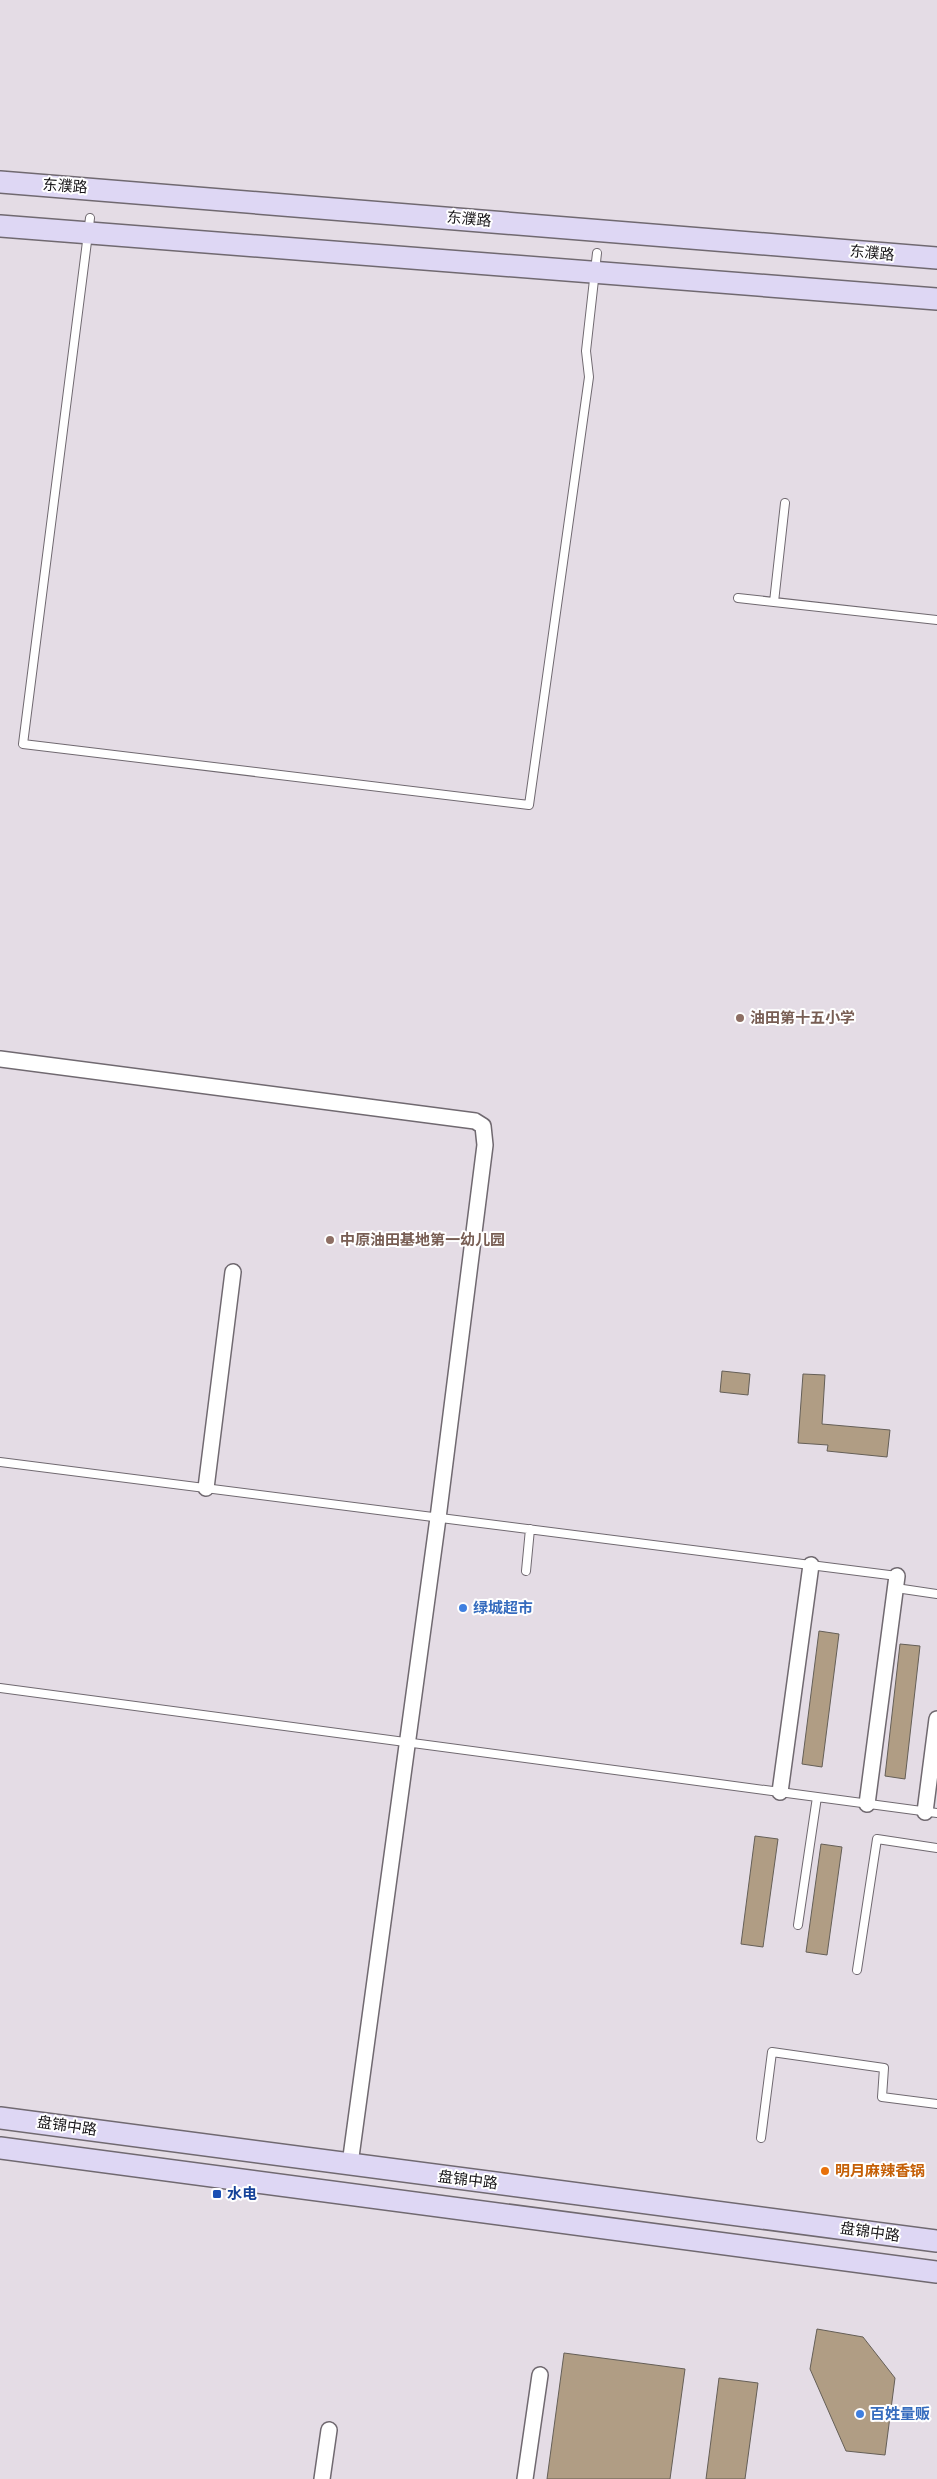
<svg xmlns="http://www.w3.org/2000/svg" width="937" height="2479" font-family="Karla,'Noto Sans SC',sans-serif">
<style>
.building{fill:#b09d84;stroke:#655f57}
.lines{fill:none;stroke-linecap:round;stroke-linejoin:round}
.service-casing{stroke:#706970;stroke-width:10}
.minor-casing{stroke:#706970;stroke-width:18}
.secondary-casing{stroke:#706970;stroke-width:24}
.service{stroke:#fff;stroke-width:8}
.minor{stroke:#fff;stroke-width:15}
.secondary{stroke:#ded7f4;stroke-width:21}
.education-dot{fill:#8d6e63;stroke:#fff;stroke-width:2}
.shop-dot{fill:#3f7fe0;stroke:#fff;stroke-width:2}
.food-dot{fill:#e8710a;stroke:#fff;stroke-width:2}
.transit-dot{fill:#1a4fb4;stroke:#fff;stroke-width:2}
.labels{text-anchor:middle;dominant-baseline:central;stroke-width:4;stroke-linejoin:round;paint-order:stroke}
.street-label{font-size:15px;fill:#181619;stroke:#fff}
.education-label{font-size:15px;font-weight:bold;fill:#785e54;stroke:#fff;text-anchor:start}
.shop-label{font-size:15px;font-weight:bold;fill:#366cbe;stroke:#fff;text-anchor:start}
.food-label{font-size:15px;font-weight:bold;fill:#c56008;stroke:#fff;text-anchor:start}
.transit-label{font-size:15px;font-weight:bold;fill:#164399;stroke:#fff;text-anchor:start}
</style>
<rect width="100%" height="100%" fill="#e4dce5"/>
<path class="building" d="M 722,1371 L 750,1374 L 748,1395 L 720,1392 Z
M 803,1374 L 825,1375 L 822,1424 L 890,1430 L 887,1457 L 827,1451 L 828,1445 L 798,1443 Z
M 819,1631 L 839,1634 L 822,1767 L 802,1764 Z
M 900,1644 L 920,1646 L 905,1779 L 885,1776 Z
M 755,1836 L 778,1839 L 763,1947 L 741,1944 Z
M 821,1844 L 842,1847 L 827,1955 L 806,1952 Z
M 817,2329 L 863,2337 L 895,2378 L 885,2455 L 846,2451 L 810,2369 Z
M 564,2353 L 685,2369 L 670,2479 L 547,2479 Z
M 719,2378 L 758,2383 L 745,2479 L 706,2479 Z"/>
<g class="lines">
<defs>
<path id="service" d="M 90,218 L 23,744 L 529,805 L 589,377 L 586,351 L 597,253
M 738,598 L 937,620
M 774,602 L 785,503
M 0,1462 L 897,1576
M 526,1571 L 530,1529
M 896,1588 L 937,1594
M 0,1688 L 937,1813
M 798,1925 L 817,1797
M 857,1970 L 877,1839 L 937,1848
M 761,2138 L 772,2052 L 884,2068 L 882,2097 L 937,2104"/>
<path id="minor" d="M 0,1059 L 475,1121 L 483,1126 L 485,1145 L 438,1518 L 350,2164
M 206,1488 L 233,1272
M 780,1792 L 811,1565
M 867,1804 L 897,1576
M 925,1812 L 937,1719
M 322,2479 L 329,2430
M 525,2479 L 540,2375"/>
<path id="secondary" d="M 0,182 L 937,258
M 0,226 L 937,299
M 0,2118 L 937,2241
M 0,2148 L 937,2272"/>
</defs>
<use href="#service" class="service-casing"/>
<use href="#minor" class="minor-casing"/>
<use href="#secondary" class="secondary-casing"/>
<use href="#service" class="service"/>
<use href="#minor" class="minor"/>
<use href="#secondary" class="secondary"/>
</g>
<g class="education-dot">
<circle cx="740" cy="1018" r="5"/>
<circle cx="330" cy="1240" r="5"/>
</g>
<g class="shop-dot">
<circle cx="463" cy="1608" r="5"/>
<circle cx="860" cy="2414" r="5"/>
</g>
<circle class="food-dot" cx="825" cy="2171" r="5"/>
<rect class="transit-dot" x="212" y="2189" width="10" height="10" rx="2.5"/>
<g class="labels">
<g class="street-label">
<text transform="translate(65 186) rotate(4)">东濮路</text>
<text transform="translate(469 219) rotate(5)">东濮路</text>
<text transform="translate(872 253) rotate(5)">东濮路</text>
<text transform="translate(67 2126) rotate(8)">盘锦中路</text>
<text transform="translate(468 2180) rotate(7)">盘锦中路</text>
<text transform="translate(870 2232) rotate(8)">盘锦中路</text>
</g>
<g class="education-label">
<text x="750" y="1018">油田第十五小学</text>
<text x="340" y="1240">中原油田基地第一幼儿园</text>
</g>
<g class="shop-label">
<text x="473" y="1608">绿城超市</text>
<text x="870" y="2414">百姓量贩</text>
</g>
<g class="food-label">
<text x="835" y="2171">明月麻辣香锅</text>
</g>
<g class="transit-label">
<text x="227" y="2194">水电</text>
</g>
</g>
</svg>
